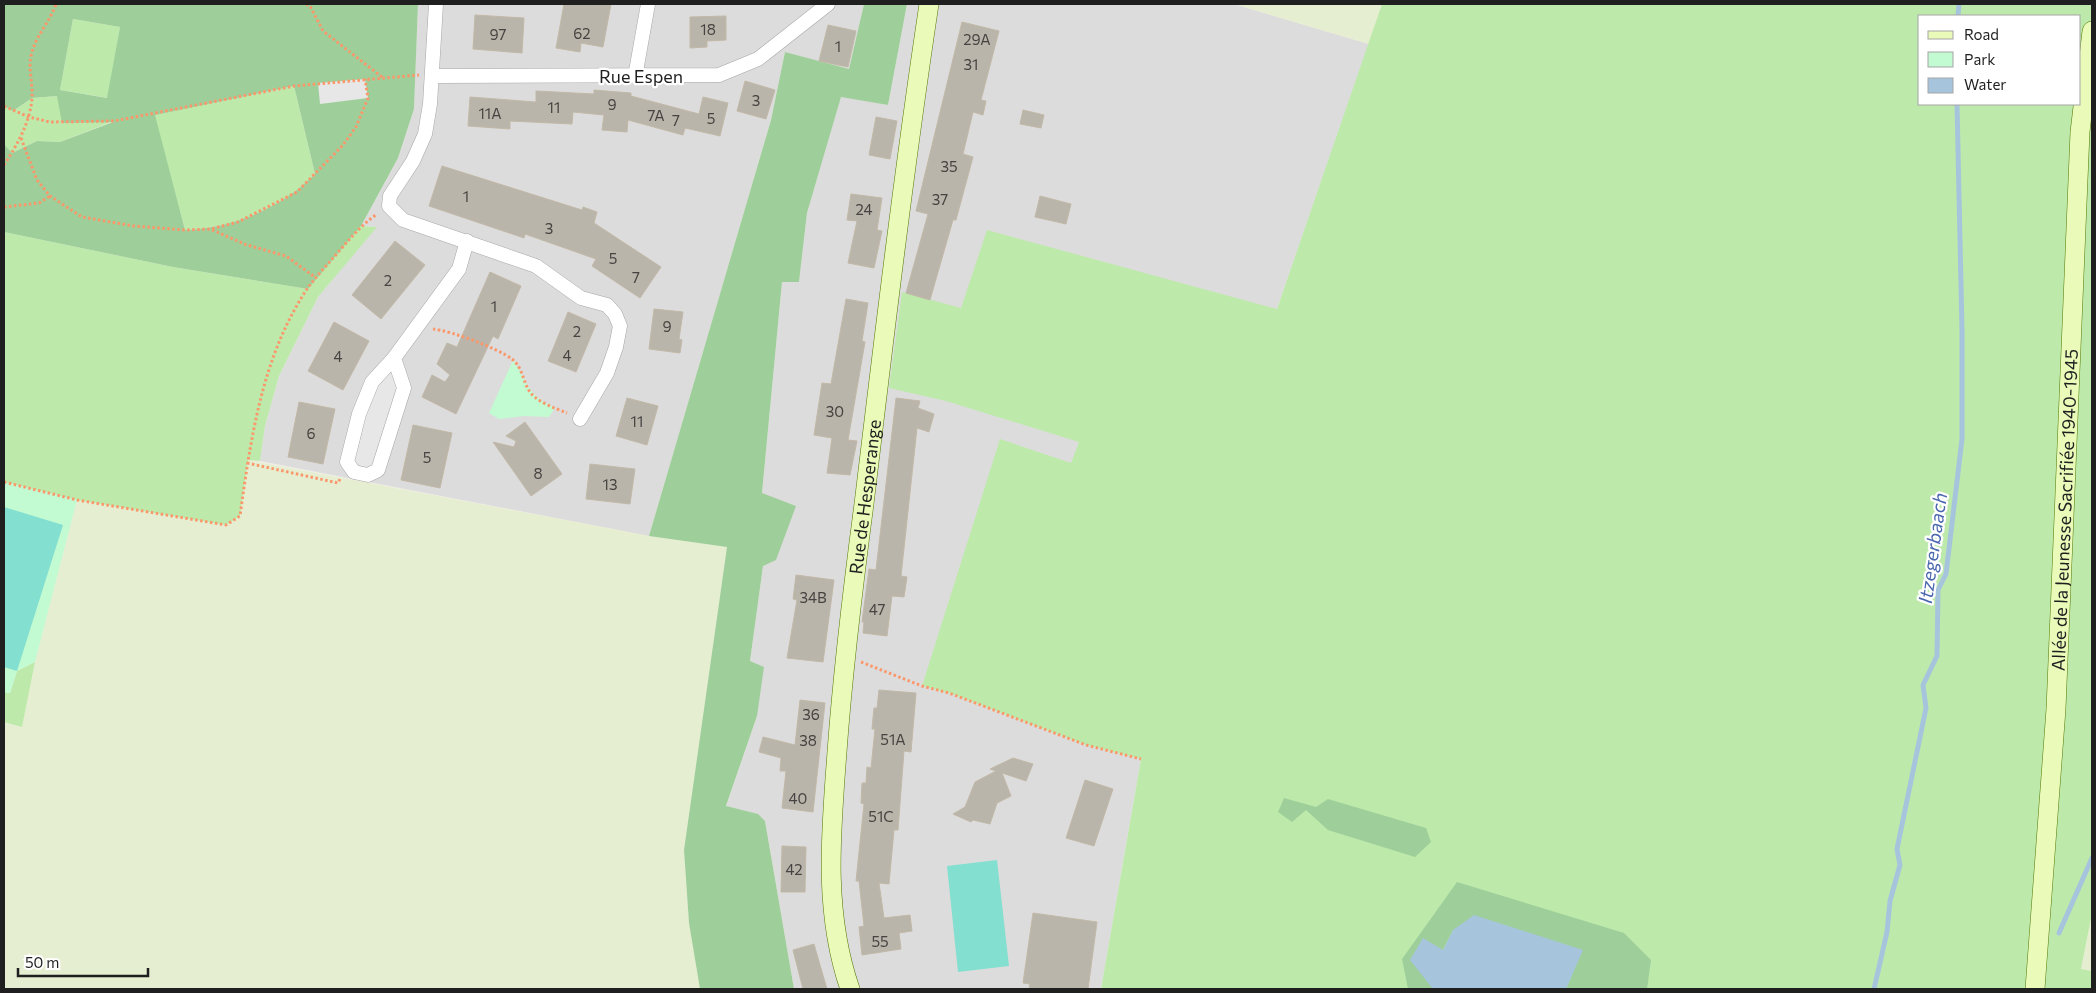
<svg xmlns="http://www.w3.org/2000/svg" width="2096" height="993" font-family="Commissioner,sans-serif">
<style>
.residential{fill:#dddcdc}
.farmland{fill:#e6eed1}
.grass{fill:#bdeaab;fill-rule:evenodd}
.forest{fill:#9ecf9a;fill-rule:evenodd}
.park{fill:#c2fad2}
.pitch{fill:#83dfcf}
.parking{fill:#e7e7e7}
.water{fill:#a6c5dd}
.lines{fill:none;stroke-linecap:round;stroke-linejoin:round}
.stream{stroke:#a6c5dd;stroke-width:5}
.building{fill:#bab5aa;stroke:#c2b8a7}
.minor-casing{stroke:#a6a6a6;stroke-width:15}
.secondary-casing{stroke:#537705;stroke-width:20}
.path{stroke:#fa986c;stroke-width:3;stroke-dasharray:2.5 2.5;stroke-linecap:butt}
.minor{stroke:#fff;stroke-width:14}
.secondary{stroke:#e9fab9;stroke-width:19}
.labels{text-anchor:middle;dominant-baseline:central;stroke-width:4.5;stroke-linejoin:round;paint-order:stroke}
.number-label{font-size:15px;fill:#464442}
.street-label{font-size:18px;fill:#1f1f1f;stroke:#fff}
.water-label{font-size:19px;font-style:italic;fill:#4b68af;stroke:#fff}
</style>
<rect width="100%" height="100%" fill="#f0eee5"/>
<path class="residential" d="M 418,4 L 864,4 L 849,70 L 785,52 L 771,120 L 649,536 L 260,461 L 265,426 L 279,376 L 318,297 L 376,227 L 361,226 L 398,158 L 414,109 Z
M 907,4 L 1234,4 L 1369,44 L 1277,309 L 1079,442 L 1072,463 L 922,686 L 949,693 L 1086,745 L 1141,759 L 1101,989 L 794,989 L 765,821 L 726,807 L 757,716 L 750,661 L 763,566 L 796,506 L 762,494 L 782,282 L 799,282 L 807,213 L 841,96 L 888,105 Z"/>
<path class="farmland" d="M 1234,4 L 1382,4 L 1369,44 Z
M 248,460 L 649,536 L 727,547 L 684,850 L 689,922 L 700,989 L 4,989 L 4,722 L 22,726 L 35,662 L 77,500 L 226,525 L 240,516 Z
M 2092,913 L 2092,971 L 2081,969 Z"/>
<path class="grass" d="M 1382,4 L 2092,4 L 2092,913 L 2081,969 L 2092,971 L 2092,989 L 1101,989 L 1141,759 L 1086,745 L 949,693 L 922,686 L 1000,439 L 1071,463 L 1079,442 L 946,401 L 889,388 L 902,292 L 961,308 L 987,230 L 1277,309 ZM 1920,16 L 2080,16 L 2080,104 L 1920,104 Z
M 73,19 L 120,27 L 108,98 L 60,90 Z
M 294,86 L 315,174 C 281,208 233,228 185,230 L 154,115 Z
M 57,96 L 114,121 L 60,142 L 37,141 L 12,153 L 4,144 L 4,106 L 13,111 L 32,98 Z
M 361,226 L 377,227 L 318,297 L 279,376 L 265,426 L 260,461 L 248,460 L 240,516 L 226,525 L 77,500 L 4,482 L 4,232 L 173,267 L 308,289 Z
M 35,662 L 22,727 L 4,722 L 4,692 L 10,693 L 17,671 Z"/>
<path class="forest" d="M 4,4 L 418,4 L 414,109 L 398,158 L 361,226 L 308,289 L 173,267 L 4,232 L 4,144 L 12,153 L 37,141 L 60,142 L 113,122 L 62,123 L 57,96 L 32,98 L 13,111 L 4,106 ZM 73,19 L 120,27 L 107,98 L 60,90 ZM 294,86 L 315,174 C 281,208 233,228 185,230 L 155,115 Z
M 864,4 L 907,4 L 888,105 L 841,97 L 807,213 L 799,282 L 782,282 L 762,493 L 796,506 L 776,560 L 763,566 L 750,661 L 764,667 L 757,716 L 726,806 L 758,814 L 765,821 L 794,989 L 700,989 L 689,923 L 684,850 L 727,547 L 649,536 L 771,120 L 785,52 L 849,69 Z
M 1284,798 L 1316,807 L 1328,799 L 1426,828 L 1431,842 L 1415,857 L 1328,830 L 1306,810 L 1292,822 L 1278,812 Z
M 1457,882 L 1624,933 L 1651,960 L 1647,989 L 1566,989 L 1582,950 L 1453,930 L 1443,950 L 1433,989 L 1446,989 L 1408,989 L 1402,959 Z"/>
<path class="park" d="M 513,360 C 530,385 525,393 555,408 L 549,417 L 524,416 L 499,419 L 489,413 Z
M 4,482 L 77,500 L 35,662 L 17,671 L 10,693 L 4,692 Z"/>
<path class="pitch" d="M 4,507 L 63,525 L 17,671 L 4,667 Z
M 997,860 L 1009,966 L 958,972 L 947,866 Z"/>
<path class="parking" d="M 365,79 L 368,98 L 320,104 L 318,83 Z
M 394,358 L 404,388 L 368,475 L 347,462 L 359,414 Z"/>
<path class="water" d="M 1474,915 L 1583,950 L 1566,989 L 1433,989 L 1410,960 L 1423,938 L 1443,950 L 1453,930 Z"/>
<g class="lines">
<path class="stream" d="M 1958,16 L 1959,4
M 2059,933 L 2092,858
M 1874,989 L 1887,932 L 1890,901 L 1900,865 L 1897,849 L 1926,708 L 1923,685 L 1937,656 L 1938,590 L 1946,574 L 1962,439 L 1962,330 L 1957,104"/>
</g>
<path class="building" d="M 564,4 L 611,4 L 603,47 L 581,43 L 580,52 L 556,48 Z
M 475,15 L 524,18 L 522,53 L 473,49 Z
M 726,16 L 726,40 L 707,41 L 707,47 L 690,48 L 690,17 Z
M 962,22 L 999,31 L 981,100 L 986,101 L 983,115 L 973,112 L 963,154 L 973,157 L 956,220 L 953,220 L 930,300 L 906,293 L 928,214 L 916,211 Z
M 828,25 L 856,31 L 848,67 L 819,61 Z
M 745,81 L 775,90 L 766,119 L 737,111 Z
M 594,90 L 631,93 L 631,96 L 699,114 L 703,97 L 728,103 L 720,136 L 685,128 L 683,135 L 628,120 L 627,132 L 602,130 L 604,115 L 573,112 L 572,124 L 510,121 L 510,129 L 468,126 L 470,97 L 536,102 L 536,91 L 594,94 Z
M 1023,110 L 1044,115 L 1041,128 L 1020,124 Z
M 876,117 L 897,121 L 890,159 L 869,155 Z
M 442,166 L 582,210 L 583,207 L 597,212 L 594,223 L 661,267 L 640,298 L 592,266 L 596,259 L 525,234 L 524,238 L 429,206 Z
M 851,194 L 882,198 L 877,230 L 882,231 L 874,268 L 848,263 L 857,221 L 847,220 Z
M 1040,196 L 1071,204 L 1066,224 L 1035,217 Z
M 395,241 L 425,265 L 381,319 L 352,295 Z
M 490,272 L 521,286 L 498,339 L 493,336 L 456,414 L 422,397 L 432,375 L 445,382 L 450,375 L 437,364 L 447,343 L 457,347 Z
M 846,299 L 868,303 L 862,341 L 865,342 L 848,440 L 857,441 L 850,475 L 827,473 L 832,438 L 814,435 L 822,383 L 831,384 Z
M 654,309 L 683,312 L 679,339 L 682,340 L 680,353 L 649,349 Z
M 568,312 L 596,324 L 576,372 L 548,361 Z
M 334,322 L 369,341 L 343,390 L 308,371 Z
M 627,398 L 658,406 L 647,445 L 616,436 Z
M 896,398 L 920,401 L 918,408 L 934,414 L 929,432 L 917,428 L 901,576 L 907,577 L 904,597 L 892,596 L 887,636 L 863,633 L 864,622 L 862,622 L 869,569 L 876,570 Z
M 299,402 L 335,409 L 323,464 L 288,457 Z
M 525,422 L 562,474 L 531,496 L 493,442 L 514,447 L 516,441 L 506,436 Z
M 413,425 L 452,433 L 440,488 L 401,480 Z
M 590,464 L 635,469 L 630,504 L 586,499 Z
M 796,575 L 834,580 L 823,662 L 787,658 L 797,600 L 793,599 Z
M 879,690 L 916,693 L 911,752 L 904,751 L 898,830 L 894,830 L 889,884 L 879,883 L 884,918 L 910,915 L 912,931 L 899,933 L 901,949 L 862,955 L 859,927 L 864,926 L 859,881 L 856,881 L 864,804 L 861,803 L 862,783 L 866,783 L 867,767 L 871,768 L 875,729 L 872,729 L 873,718 L 874,708 L 877,708 Z
M 800,700 L 825,703 L 813,812 L 782,808 L 786,771 L 780,771 L 781,758 L 759,752 L 763,737 L 795,745 Z
M 1013,758 L 1033,764 L 1026,781 L 1002,773 L 1011,796 L 997,803 L 990,824 L 973,820 L 971,822 L 953,814 L 965,807 L 975,782 L 996,771 L 990,769 Z
M 1085,780 L 1113,789 L 1094,846 L 1066,838 Z
M 782,846 L 806,847 L 805,892 L 781,892 Z
M 1033,913 L 1097,922 L 1088,989 L 1029,989 L 1030,984 L 1023,983 Z
M 814,944 L 820,965 L 827,989 L 803,989 L 793,950 Z"/>
<g class="lines">
<defs>
<path id="minor" d="M 436,4 L 430,104 L 425,134 L 413,161 L 390,196 L 389,206 L 403,220 L 536,266 L 581,298 L 607,305 L 615,314 L 620,326 L 616,347 L 607,373 L 580,419
M 432,76 L 719,75 L 758,59 L 828,4
M 635,77 L 648,4
M 394,358 L 404,388 L 378,470 L 368,475 L 354,472 L 347,462 L 359,414 L 372,382 L 394,358 L 459,269 L 467,241"/>
<g id="secondary">
<path id="s1" d="M 850,989 C 823,911 831,832 837,752 C 843,669 853,587 864,504 C 884,337 904,170 929,4"/>
<path id="s2" d="M 2035,989 L 2056,709 L 2080,132 L 2092,31"/>
</g>
</defs>
<use href="#minor" class="minor-casing"/>
<use href="#secondary" class="secondary-casing"/>
<path class="path" d="M 306,4 L 310,6 L 323,31 L 382,77
M 4,106 L 29,117 L 50,122 L 114,121 L 294,86 L 419,75
M 21,138 L 37,180 L 50,196 L 82,217 L 134,226 L 185,230 L 211,229 L 238,222 L 297,192 L 343,145 L 356,127 L 368,98 L 365,79
M 4,165 C 17,145 30,123 32,98 C 33,84 28,69 31,56 C 35,36 50,22 56,4
M 4,207 L 39,203 L 50,196
M 212,230 L 247,245 L 286,256 L 316,278
M 433,329 C 452,331 497,348 512,359 C 522,367 523,380 528,389 C 535,402 555,408 567,413
M 247,463 L 338,483 L 340,479
M 4,482 L 77,500 L 226,525 L 240,516 C 251,437 262,357 307,289 C 315,278 325,267 334,257 C 348,241 360,226 377,214
M 861,662 L 922,686 L 949,693 L 1086,745 L 1141,759"/>
<use href="#minor" class="minor"/>
<use href="#secondary" class="secondary"/>
</g>
<g class="labels">
<g class="number-label">
<text x="708" y="29">18</text>
<text x="582" y="33">62</text>
<text x="498" y="34">97</text>
<text x="977" y="39">29A</text>
<text x="838" y="46">1</text>
<text x="971" y="64">31</text>
<text x="756" y="100">3</text>
<text x="612" y="104">9</text>
<text x="554" y="107">11</text>
<text x="490" y="113">11A</text>
<text x="656" y="115">7A</text>
<text x="711" y="118">5</text>
<text x="676" y="120">7</text>
<text x="949" y="166">35</text>
<text x="466" y="196">1</text>
<text x="940" y="199">37</text>
<text x="864" y="209">24</text>
<text x="549" y="228">3</text>
<text x="613" y="258">5</text>
<text x="636" y="277">7</text>
<text x="388" y="280">2</text>
<text x="494" y="306">1</text>
<text x="667" y="326">9</text>
<text x="577" y="331">2</text>
<text x="567" y="355">4</text>
<text x="338" y="356">4</text>
<text x="835" y="411">30</text>
<text x="637" y="421">11</text>
<text x="311" y="433">6</text>
<text x="427" y="457">5</text>
<text x="538" y="473">8</text>
<text x="610" y="484">13</text>
<text x="813" y="597">34B</text>
<text x="877" y="609">47</text>
<text x="811" y="714">36</text>
<text x="893" y="739">51A</text>
<text x="808" y="740">38</text>
<text x="798" y="798">40</text>
<text x="881" y="816">51C</text>
<text x="794" y="869">42</text>
<text x="880" y="941">55</text>
</g>
<g class="street-label">
<text x="641" y="76">Rue Espen</text>
<text stroke="none"><textPath href="#s1" startOffset="496">Rue de Hesperange</textPath></text>
<text stroke="none"><textPath href="#s2" startOffset="480">Allée de la Jeunesse Sacrifiée 1940-1945</textPath></text>
</g>
<g class="water-label">
<text transform="translate(1932 548) rotate(-82)">Itzegerbaach</text>
</g>
</g>
<rect width="2096" height="993" fill="none" stroke="#1f1f1f" stroke-width="10"/>
<rect x="1918" y="15" width="162" height="90" fill="#ffffff" stroke="#a5a5a5"/>
<rect x="1928" y="31" width="25" height="8" fill="#e9fab9" stroke="#a5a5a5"/>
<text x="1964" y="40" font-size="15" fill="#1f1f1f">Road</text>
<rect x="1928" y="52" width="25" height="15" fill="#c2fad2" stroke="#a5a5a5"/>
<text x="1964" y="65" font-size="15" fill="#1f1f1f">Park</text>
<rect x="1928" y="78" width="25" height="15" fill="#a6c5dd" stroke="#a5a5a5"/>
<text x="1964" y="90" font-size="15" fill="#1f1f1f">Water</text>
<path d="M18 968v8h130v-8" fill="none" stroke="#1f1f1f" stroke-width="2.5"/>
<text x="25" y="968" font-size="15" fill="#1f1f1f" stroke="#ffffff" stroke-width="4" paint-order="stroke">50 m</text>
</svg>
